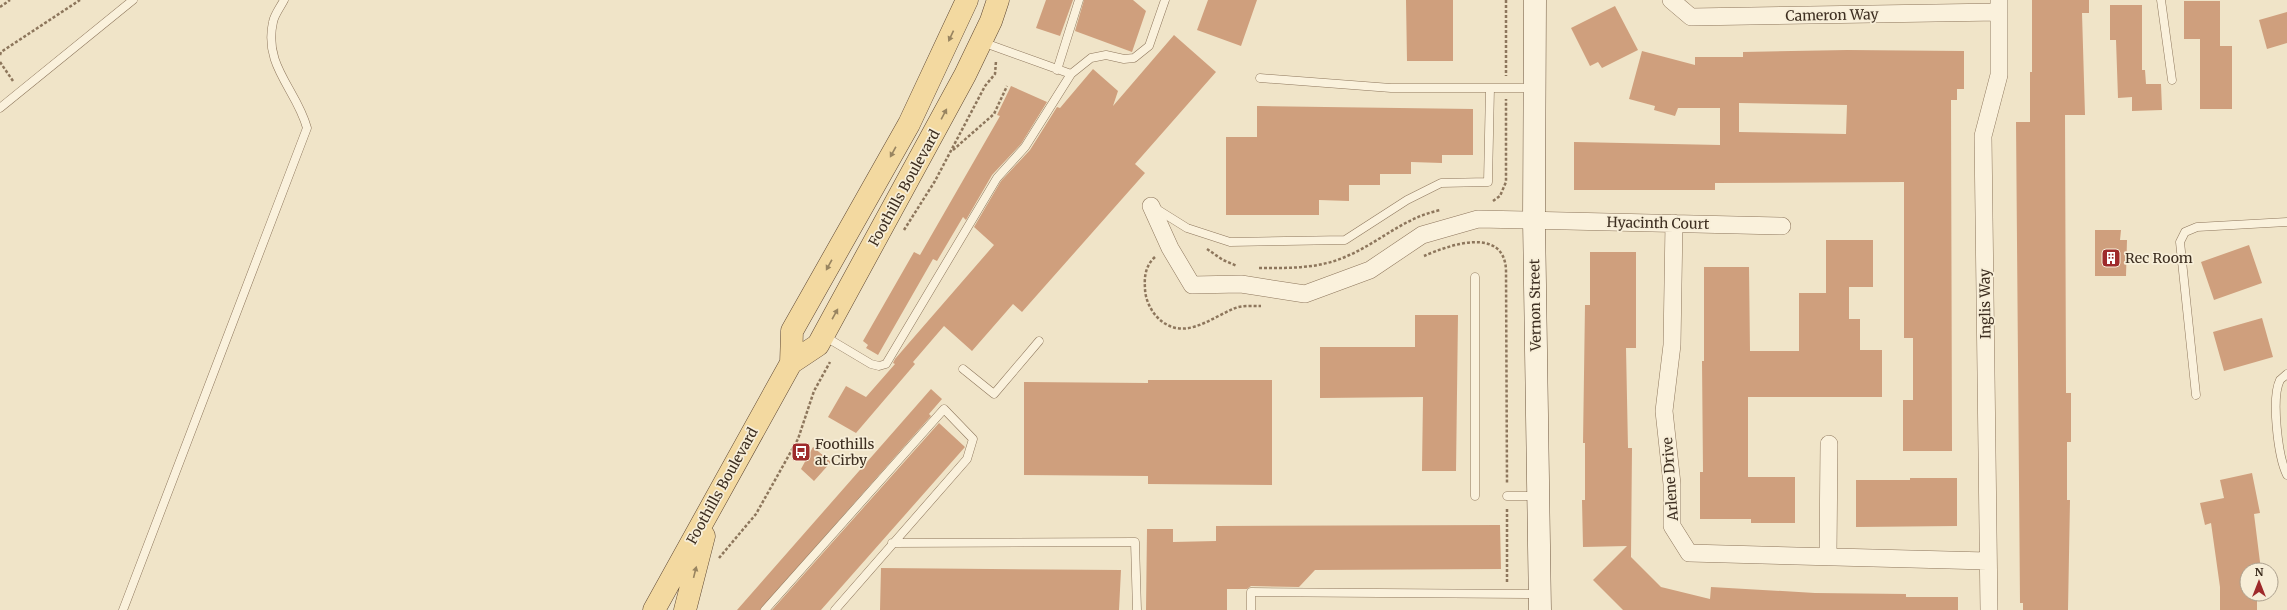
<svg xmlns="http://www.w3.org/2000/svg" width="2287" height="610" font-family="Merriweather,serif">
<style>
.building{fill:#cf9f7d;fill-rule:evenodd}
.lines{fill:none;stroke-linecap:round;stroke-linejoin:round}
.service-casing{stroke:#8d765c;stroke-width:9}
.minor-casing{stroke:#8d765c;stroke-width:18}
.secondary-casing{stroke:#6f573f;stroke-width:23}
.primary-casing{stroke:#5b4430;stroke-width:23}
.path{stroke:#8d765c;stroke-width:2.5;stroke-dasharray:3 2;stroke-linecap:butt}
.service{stroke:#faf1dc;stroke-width:8}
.minor{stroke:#faf1dc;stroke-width:17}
.secondary{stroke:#faf1dc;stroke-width:22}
.primary{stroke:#f3d9a0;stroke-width:22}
.oneway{fill:#988460}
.labels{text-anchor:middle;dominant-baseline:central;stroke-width:3.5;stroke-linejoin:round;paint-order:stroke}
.street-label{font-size:14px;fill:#3d2e20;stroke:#f7eed8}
.poi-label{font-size:14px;fill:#3d2e20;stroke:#f7eed8;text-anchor:start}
</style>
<rect width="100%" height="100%" fill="#f0e4c8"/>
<path class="building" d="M 1046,0 L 1073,0 L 1060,36 L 1036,28 Z
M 1084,0 L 1133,0 L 1146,11 L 1132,52 L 1075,31 Z
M 1208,0 L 1257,0 L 1241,46 L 1197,30 Z
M 1406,0 L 1453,0 L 1453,61 L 1407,61 Z
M 2032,0 L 2089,0 L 2089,13 L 2082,13 L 2085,115 L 2065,115 L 2066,393 L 2071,393 L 2071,442 L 2067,442 L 2067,500 L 2070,500 L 2068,610 L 2023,610 L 2023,603 L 2020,603 L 2016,122 L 2030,122 L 2030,72 L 2032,72 Z
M 2184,1 L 2220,1 L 2220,46 L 2232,46 L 2232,109 L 2200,109 L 2200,39 L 2184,39 Z
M 2110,5 L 2142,5 L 2142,70 L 2145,70 L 2146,84 L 2161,84 L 2162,110 L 2132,111 L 2132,97 L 2118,98 L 2116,40 L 2110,40 Z
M 1615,6 L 1638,50 L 1602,68 L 1598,62 L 1590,66 L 1571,28 Z
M 2287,12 L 2287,43 L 2267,49 L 2259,20 Z
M 1174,35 L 1216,72 L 1135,164 L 1145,173 L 1022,312 L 1013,304 L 972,351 L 944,326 L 913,362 L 915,364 L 856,433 L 828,417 L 846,386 L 866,397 L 895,364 L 893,363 L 895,359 L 994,245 L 974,227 L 1001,181 L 1030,150 L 1057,107 L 1060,108 L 1093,69 L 1118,91 L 1113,106 Z
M 1847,50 L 1964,51 L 1964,89 L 1957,89 L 1957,100 L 1951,100 L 1952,451 L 1903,451 L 1903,400 L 1913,400 L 1913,338 L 1904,338 L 1904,182 L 1715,183 L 1715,190 L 1574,190 L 1574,142 L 1720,145 L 1720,108 L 1678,108 L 1675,116 L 1654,110 L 1655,106 L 1629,99 L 1642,51 L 1695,65 L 1695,57 L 1743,57 L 1743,52 ZM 1739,103 L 1847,105 L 1846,134 L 1739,132 Z
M 1011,86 L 1047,102 L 1021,144 L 992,175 L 966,220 L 963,217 L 937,261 L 933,259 L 878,355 L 866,348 L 868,345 L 863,341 L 914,252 L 920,255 L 1000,116 L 997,115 Z
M 1257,106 L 1473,109 L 1473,155 L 1442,155 L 1442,163 L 1411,162 L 1411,174 L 1380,174 L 1380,185 L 1349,185 L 1349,201 L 1319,200 L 1319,215 L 1226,215 L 1226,137 L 1257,137 Z
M 2095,230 L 2121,230 L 2120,240 L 2127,240 L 2126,276 L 2095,276 Z
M 1826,240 L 1873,240 L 1873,287 L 1849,287 L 1849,319 L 1860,319 L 1860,350 L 1882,350 L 1882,397 L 1748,397 L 1748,477 L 1795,477 L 1795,523 L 1751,523 L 1751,519 L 1700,519 L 1700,472 L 1703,472 L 1702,361 L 1704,361 L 1704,267 L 1749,267 L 1750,351 L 1799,351 L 1799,293 L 1826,293 Z
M 2249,245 L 2262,283 L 2214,300 L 2201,262 Z
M 1590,252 L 1636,252 L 1636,348 L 1626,348 L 1628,448 L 1632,448 L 1631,557 L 1661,587 L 1710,599 L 1711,587 L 1815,593 L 1906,594 L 1906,597 L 1958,597 L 1958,610 L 1623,610 L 1593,580 L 1627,546 L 1583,547 L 1582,500 L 1585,500 L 1585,443 L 1583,443 L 1585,305 L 1590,305 Z
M 1415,315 L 1458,315 L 1456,471 L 1422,471 L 1423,397 L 1320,398 L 1320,347 L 1415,347 Z
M 2262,318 L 2273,357 L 2224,371 L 2213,332 Z
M 1148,380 L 1272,380 L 1272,485 L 1148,484 L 1148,476 L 1024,475 L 1024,382 L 1148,383 Z
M 931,389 L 942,399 L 929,414 L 931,416 L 760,610 L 737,610 Z
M 939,423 L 965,447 L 821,610 L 772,610 Z
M 813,447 L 831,462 L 814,481 L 801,469 Z
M 2252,473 L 2260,513 L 2254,514 L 2261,570 L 2247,570 L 2247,594 L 2257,594 L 2257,610 L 2220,610 L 2220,587 L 2211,523 L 2205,525 L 2200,503 L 2224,498 L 2220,480 Z
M 1910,478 L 1957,478 L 1957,526 L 1856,527 L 1856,480 L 1910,480 Z
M 1500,525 L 1501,569 L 1315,570 L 1299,587 L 1251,586 L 1247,589 L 1227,589 L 1227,610 L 1146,610 L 1147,529 L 1173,529 L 1173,542 L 1216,541 L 1216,526 Z
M 881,568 L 1121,570 L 1119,610 L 880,610 Z"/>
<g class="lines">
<defs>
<path id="service" d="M 2161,0 L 2172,80
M 982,42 L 1071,74
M 1057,70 L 1079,0
M 1260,78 L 1391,88 L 1533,88
M 0,108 L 133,0
M 1155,208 L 1187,228 L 1230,242 L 1345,240 L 1407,200 L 1441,183 L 1488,182 L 1490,88
M 1475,277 L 1475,496
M 824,336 L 871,364 L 879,366 L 886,364 L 997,178 L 1025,147 L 1071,74 L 1091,58 L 1106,55 L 1124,59 L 1134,58 L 1149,46 L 1165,0
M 963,369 L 994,394 L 1039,341
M 2287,374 C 2285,376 2282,378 2280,380 C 2271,398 2278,457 2287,475
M 2196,395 L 2180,242 L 2185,232 L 2197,227 L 2287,222
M 1507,496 L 1537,496
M 892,543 L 1135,542 L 1137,610
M 123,610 L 307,128 C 297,90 263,66 273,22 C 274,15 281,6 284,0
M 765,610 L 944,409 L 973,439 L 967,459 L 835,610
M 1251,610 L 1251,592 L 1538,594"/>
<path id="minor" d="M 1671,0 L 1691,17 L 1999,12
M 1151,206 L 1170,248 L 1192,285 L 1241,284 L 1305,294 L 1370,270 L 1422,235 L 1478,219 L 1782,226
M 1674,223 L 1672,345 L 1664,411 L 1672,484 L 1672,526 L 1689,553 L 1987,561
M 1828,556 L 1829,444
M 1989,610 L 1983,136 L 1999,75 L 1999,0"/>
<path id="secondary" d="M 1535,0 L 1534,220 L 1540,610"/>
<path id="primary" d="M 791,363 L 792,331 L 909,124 L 967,0
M 654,610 L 791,363 L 818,345 L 965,75 L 991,21 L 998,0
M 685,610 L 704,536"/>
</defs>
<use href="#service" class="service-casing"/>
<use href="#minor" class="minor-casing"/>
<use href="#secondary" class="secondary-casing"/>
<use href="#primary" class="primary-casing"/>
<path class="path" d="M 1506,0 L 1506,76
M 0,7 L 10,0
M 0,55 L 1,52 L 80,0
M 0,62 L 13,81
M 953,150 L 994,114 L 1007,86
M 1493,201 L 1500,196 L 1506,182 L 1506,99
M 904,230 L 935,181 L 985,86 L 995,74 L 996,61
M 1207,249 L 1223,260 L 1237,266
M 1424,256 C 1449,245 1503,226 1506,269 L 1507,484
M 1155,257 C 1146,265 1144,276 1145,288 C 1145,298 1150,310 1158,318 C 1183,342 1209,319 1233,309 C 1241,305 1252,306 1261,306
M 1259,268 C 1288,268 1317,269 1345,257 C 1379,243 1404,217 1441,210
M 1507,509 L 1507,582
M 719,558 L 756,514 L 798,439 L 814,391 L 830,362"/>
<use href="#service" class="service"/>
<use href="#minor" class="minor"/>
<use href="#secondary" class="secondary"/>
<use href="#primary" class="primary"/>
</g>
<defs><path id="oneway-solid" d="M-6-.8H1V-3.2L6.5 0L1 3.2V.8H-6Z"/></defs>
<g class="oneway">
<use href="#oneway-solid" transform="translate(951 36) rotate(115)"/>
<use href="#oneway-solid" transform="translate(944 114) rotate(-62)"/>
<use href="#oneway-solid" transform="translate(893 152) rotate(119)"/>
<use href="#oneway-solid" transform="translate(829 265) rotate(119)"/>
<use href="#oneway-solid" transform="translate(835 314) rotate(-61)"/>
<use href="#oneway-solid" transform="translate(695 572) rotate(-76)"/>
</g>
<defs>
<symbol id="building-square" viewBox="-11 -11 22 22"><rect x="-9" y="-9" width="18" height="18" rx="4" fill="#9e2a2b" stroke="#f7eed8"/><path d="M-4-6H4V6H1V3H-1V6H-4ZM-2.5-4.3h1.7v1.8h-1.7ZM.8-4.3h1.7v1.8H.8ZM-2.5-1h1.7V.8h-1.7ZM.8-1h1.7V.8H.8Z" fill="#fff"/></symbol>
<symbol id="bus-square" viewBox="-11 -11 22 22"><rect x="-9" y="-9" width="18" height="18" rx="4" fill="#9e2a2b" stroke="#f7eed8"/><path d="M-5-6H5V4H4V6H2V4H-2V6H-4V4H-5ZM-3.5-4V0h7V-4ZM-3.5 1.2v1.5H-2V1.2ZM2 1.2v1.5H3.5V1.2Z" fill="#fff"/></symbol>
</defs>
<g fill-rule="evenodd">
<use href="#building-square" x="2100" y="247" width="22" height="22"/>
<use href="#bus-square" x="790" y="441" width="22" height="22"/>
</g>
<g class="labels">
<g class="street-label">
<text transform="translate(1832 15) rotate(-1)">Cameron Way</text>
<text transform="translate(904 188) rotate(-61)">Foothills Boulevard</text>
<text transform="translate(1658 223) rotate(1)">Hyacinth Court</text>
<text transform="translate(1985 304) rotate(-91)">Inglis Way</text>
<text transform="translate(1535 305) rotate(-91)">Vernon Street</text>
<text transform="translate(1670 479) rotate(-94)">Arlene Drive</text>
<text transform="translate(722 486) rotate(-61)">Foothills Boulevard</text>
</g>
<g class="poi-label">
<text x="2125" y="258">Rec Room</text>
<text x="815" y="444">Foothills<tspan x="815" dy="16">at Cirby</tspan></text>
</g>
</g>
<g transform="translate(2259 582)"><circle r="19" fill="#f7eed8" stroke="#ada18e"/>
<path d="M0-3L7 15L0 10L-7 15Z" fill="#9e2a2b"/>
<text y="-6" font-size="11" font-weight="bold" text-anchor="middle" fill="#3d2e20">N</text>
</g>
</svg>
